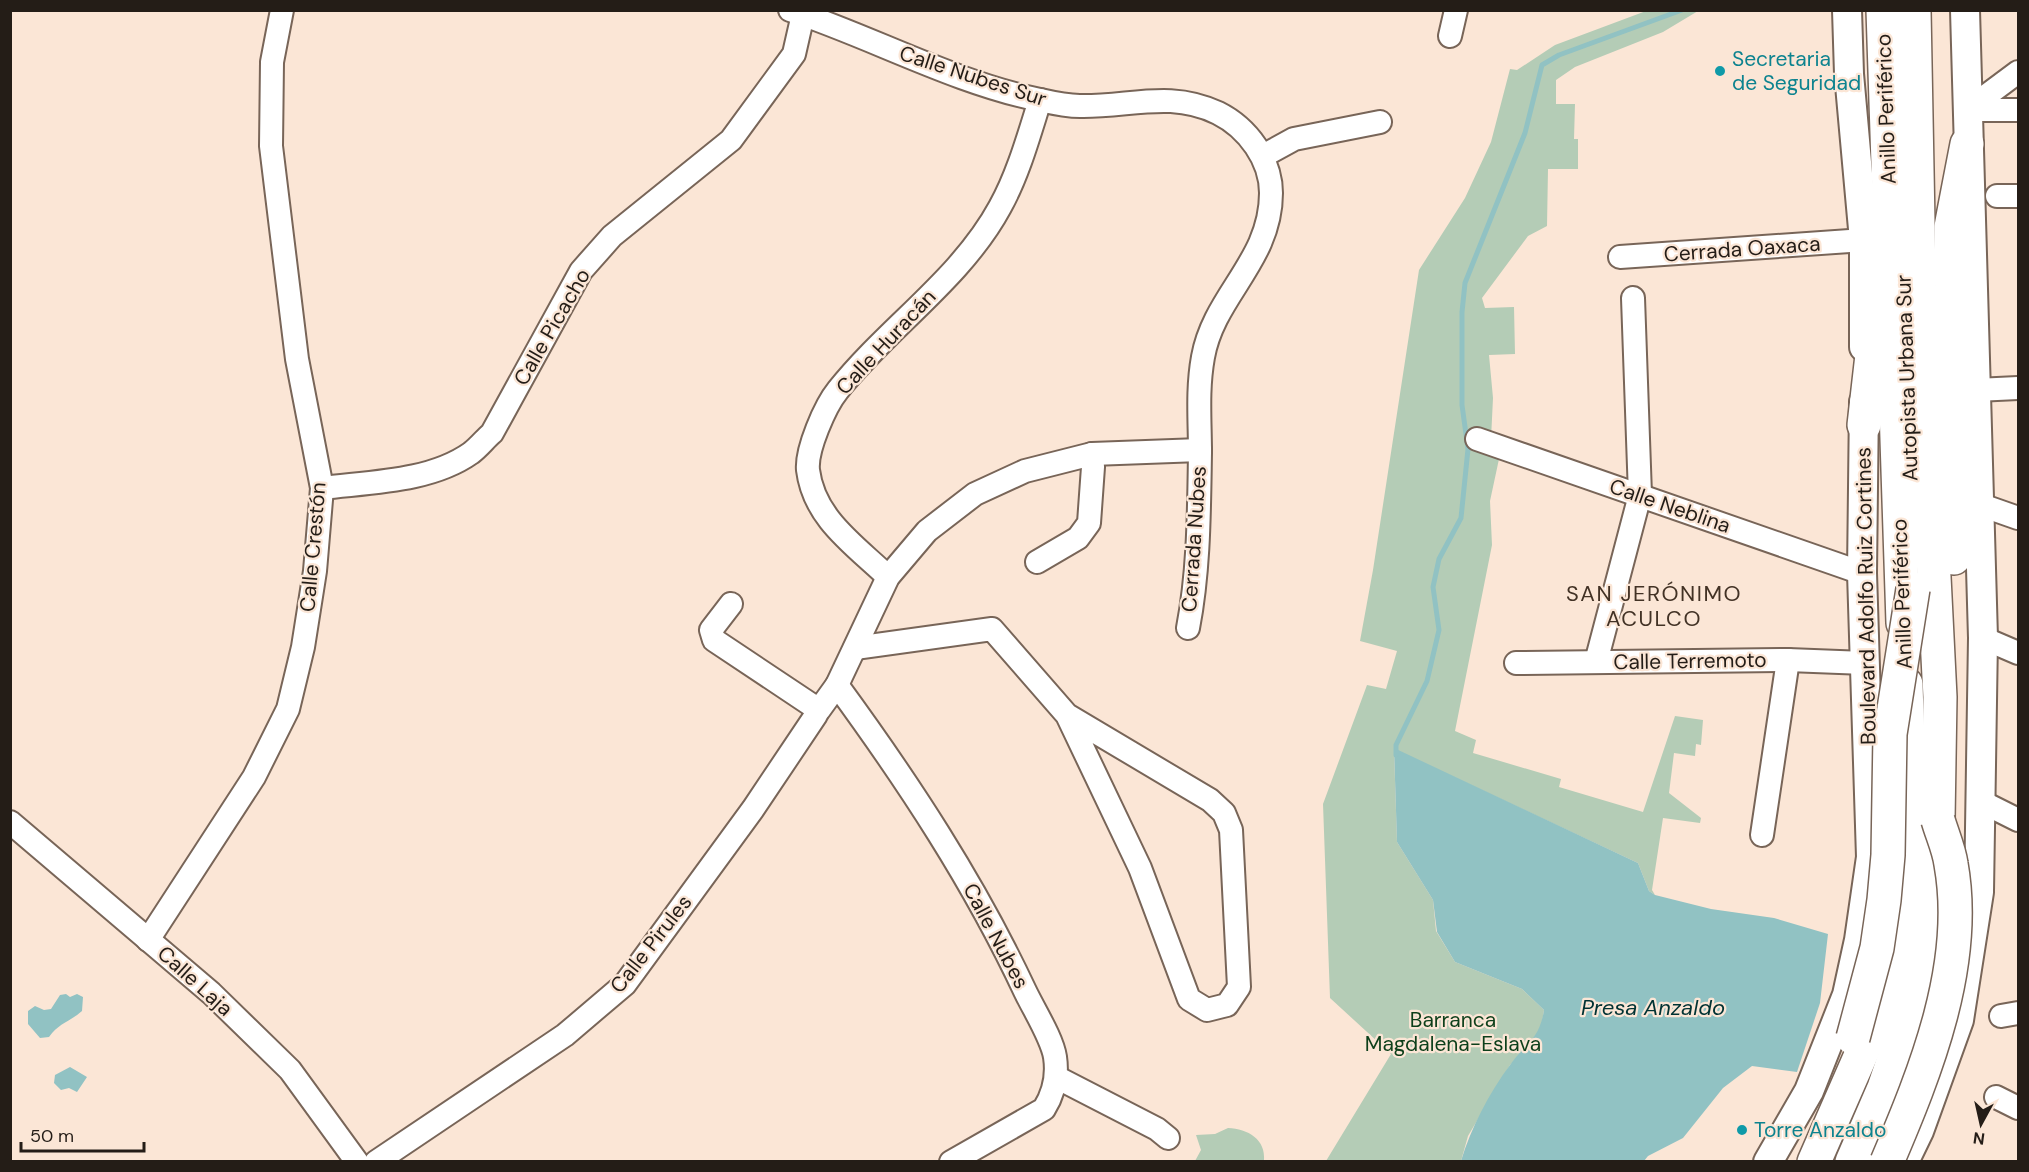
<svg xmlns="http://www.w3.org/2000/svg" width="2029" height="1172" font-family="'DM Sans',sans-serif">
<rect width="100%" height="100%" fill="#fbe6d6"/>
<g fill="#b4ccb6">
<path d="M1646,11h52l-35,21 -88,35 -19,13v24h19l-1,35h4v30h-30l-1,57 -19,10 -46,62 3,10 29,-1 1,47 -26,1 4,43 -2,41 11,6 -12,56 2,44 -37,186 21,9 -3,13 88,26 -2,8 84,25 32,-96 28,4 -2,25 -5,-1 -1,12 -21,-3 -5,40 32,25 -1,5 -37,-5 -11,72 3,5 -6,-4 -11,-28 -244,-114 3,93 36,58 3,31 19,31 67,27 22,21 -3,19 -31,36 -42,71 -7,25h-135l65,-107 -61,-56 -7,-194 44,-119 19,4 11,-38 -37,-10 13,-71 46,-300 46,-72 26,-56 19,-73 7,1 38,-25z"/>
<path d="M1228,1128c20,1 38,11 36,33h-69l6,-11 -5,-15 19,-1z"/>
</g>
<g fill="#91c2c3">
<path d="M1394,748l244,115 11,28 6,4 56,14 63,9 54,16 -8,69 -23,69 -45,-6 -29,22 -40,50 -35,18 -4,5h-183c10,-33 28,-68 49,-96 16,-23 29,-24 34,-55l-22,-21 -67,-27 -18,-30 -4,-32 -36,-58z"/>
<path d="M66,994l4,3 7,-3 6,3 -1,14c-14,12 -23,12 -33,26l-9,1 -12,-14v-13l7,-5 9,4 7,-1 9,-14z"/>
<path d="M70,1067l17,10 -10,15 -8,-4 -8,2 -7,-7 1,-8z"/>
</g>
<g fill="none" stroke-linecap="round" stroke-linejoin="round">
<path stroke="#91c2c3" stroke-width="5" d="M1396,755v-10l31,-64 12,-51 -6,-43 6,-28 22,-41 7,-69 -6,-44v-93l3,-29 60,-150 17,-68 17,-10 123,-45"/>
<defs>
<g id="minor">
<path d="M790,10c82,27 165,73 250,90 13,3 28,6 40,6 50,1 90,-16 138,7 30,15 53,47 53,80 0,68 -57,102 -68,164 -6,33 -3,64 -3,96 -1,58 -1,118 -12,175"/>
<path d="M1450,36l6,-26"/>
<path d="M1967,110l51,-38"/>
<path d="M1967,110h51"/>
<path d="M1263,156l31,-17 86,-17"/>
<path d="M1997,196h21"/>
<path d="M1620,257l244,-17"/>
<path d="M1976,390l42,-2"/>
<path d="M1477,439l385,134"/>
<path d="M322,488c48,-6 108,-6 149,-35 8,-6 14,-14 21,-20l89,-162 31,-35 119,-96 63,-86 10,-44"/>
<path d="M1981,505l37,13"/>
<path d="M1037,562l41,-24 11,-15 4,-56 -1,-13"/>
<path d="M888,577c-32,-31 -74,-58 -80,-107 -2,-20 17,-64 30,-80 50,-63 123,-111 162,-183 18,-32 29,-72 40,-107"/>
<path d="M731,604l-20,26 3,10 105,70 18,-25 51,-108 39,-46 48,-37 50,-23 67,-17 108,-4"/>
<path d="M1983,638l35,15"/>
<path d="M855,648l137,-19 75,86 73,153 49,131 18,11 20,-5 12,-18 -8,-157 -7,-17 -14,-13 -143,-85"/>
<path d="M1596,662l44,-167 -7,-197"/>
<path d="M1516,663l272,-3 77,3"/>
<path d="M837,685c71,97 137,197 188,306 9,19 27,47 30,66 3,20 -1,36 -11,52l-93,53"/>
<path d="M1982,802l36,18"/>
<path d="M10,822l201,171 79,77 67,92"/>
<path d="M1762,835l26,-175"/>
<path d="M148,940l106,-163 34,-68 15,-62 12,-76 7,-83 -25,-129 -26,-213 1,-84 10,-52"/>
<path d="M2001,1016l17,-3"/>
<path d="M1056,1077l101,52 11,9"/>
<path d="M1996,1097l22,11"/>
<path d="M376,1162l189,-127 60,-51 128,-175 63,-94"/>
</g>
<g id="major">
<path d="M1847,10l2,64 15,166v107"/>
<path d="M1768,1162l41,-71 38,-96 12,-55 12,-83 -9,-284 2,-171"/>
<path d="M1904,1162l15,-31 40,-111 20,-128 4,-254 -18,-628"/>
</g>
<g id="highway">
<path d="M1883,10l20,613"/>
<path d="M1864,425l12,-105"/>
<path d="M1954,558l-3,-331 16,-83"/>
<path d="M1814,1162l64,-146 26,-106 5,-133 -3,-93"/>
<path d="M1852,1162l32,-74 31,-91 18,-112 5,-65 2,-123 -21,-421 -5,-266"/>
</g>
</defs>
<use href="#minor" stroke="#786558" stroke-width="26"/>
<use href="#major" stroke="#786558" stroke-width="32"/>
<use href="#highway" stroke="#786558" stroke-width="36"/>
<use href="#minor" stroke="#fff" stroke-width="22"/>
<use href="#major" stroke="#fff" stroke-width="28"/>
<use href="#highway" stroke="#fff" stroke-width="33"/>
<defs>
<g id="highway-bridge">
<path d="M1853,1038l24,-90 7,-48 4,-45 2,-121 23,-145"/>
<path d="M1887,1162c39,-91 82,-198 64,-298 -2,-15 -9,-30 -13,-44"/>
</g>
</defs>
<use href="#highway-bridge" stroke="#786558" stroke-width="36" stroke-linecap="butt"/>
<use href="#highway-bridge" stroke="#fff" stroke-width="33"/>
</g>
<g fill="#0f9aa8" stroke="#fbe6d6" stroke-width="2">
<circle cx="1720" cy="71" r="6"/>
<circle cx="1742" cy="1130" r="6"/>
</g>
<g text-anchor="middle" stroke-width="4.5" stroke-linejoin="round" paint-order="stroke">
<g font-size="21" fill="#0d838f" stroke="#fbe6d6" text-anchor="start">
<text x="1732" y="66">Secretaria<tspan x="1732" dy="24">de Seguridad</tspan></text>
<text x="1754" y="1137">Torre Anzaldo</text>
</g>
<g font-size="21" fill="#241d17" stroke="#fbe6d6">
<text transform="translate(973 76) rotate(18)" y="7">Calle Nubes Sur</text>
<text transform="translate(1886 109) rotate(-92)" y="7">Anillo Periférico</text>
<text transform="translate(1742 249) rotate(-4)" y="7">Cerrada Oaxaca</text>
<text transform="translate(552 327) rotate(-60)" y="7">Calle Picacho</text>
<text transform="translate(886 342) rotate(-47)" y="7">Calle Huracán</text>
<text transform="translate(1907 378) rotate(-92)" y="7">Autopista Urbana Sur</text>
<text transform="translate(1670 506) rotate(19)" y="7">Calle Neblina</text>
<text transform="translate(1194 539) rotate(-86)" y="7">Cerrada Nubes</text>
<text transform="translate(313 547) rotate(-85)" y="7">Calle Crestón</text>
<text transform="translate(1902 594) rotate(-92)" y="7">Anillo Periférico</text>
<text transform="translate(1866 596) rotate(-91)" y="7">Boulevard Adolfo Ruiz Cortines</text>
<text transform="translate(1690 661) rotate(-1)" y="7">Calle Terremoto</text>
<text transform="translate(996 936) rotate(62)" y="7">Calle Nubes</text>
<text transform="translate(651 944) rotate(-52)" y="7">Calle Pirules</text>
<text transform="translate(195 981) rotate(42)" y="7">Calle Laja</text>
</g>
<g font-size="21" fill="#0d3f1a" stroke="#fbe6d6">
<text x="1453" y="1027">Barranca<tspan x="1453" dy="24">Magdalena-Eslava</tspan></text>
</g>
<g font-size="22" letter-spacing="1.5" fill="#423225" stroke="#fbe6d6">
<text x="1654" y="601">SAN JERÓNIMO<tspan x="1654" dy="25">ACULCO</tspan></text>
</g>
<g font-size="22" font-style="italic" fill="#003233" stroke="#fbe6d6">
<text x="1653" y="1015">Presa Anzaldo</text>
</g>
</g>
<rect width="2029" height="1172" fill="none" stroke="#241d17" stroke-width="24"/>
<g transform="translate(1981 1124) rotate(188)" stroke="#fbe6d6" stroke-width="4.5" paint-order="stroke">
<path d="M0-4.5L10 22L0 15L-10 22Z" fill="#241d17"/>
<text y="-9" font-size="16" font-weight="bold" text-anchor="middle" fill="#241d17">N</text>
</g>
<path d="M21 1142v9h123v-9" fill="none" stroke="#241d17" stroke-width="3"/>
<text x="30" y="1142" font-size="18" fill="#241d17" stroke="#fbe6d6" stroke-width="4.5" paint-order="stroke">50 m</text>
</svg>
